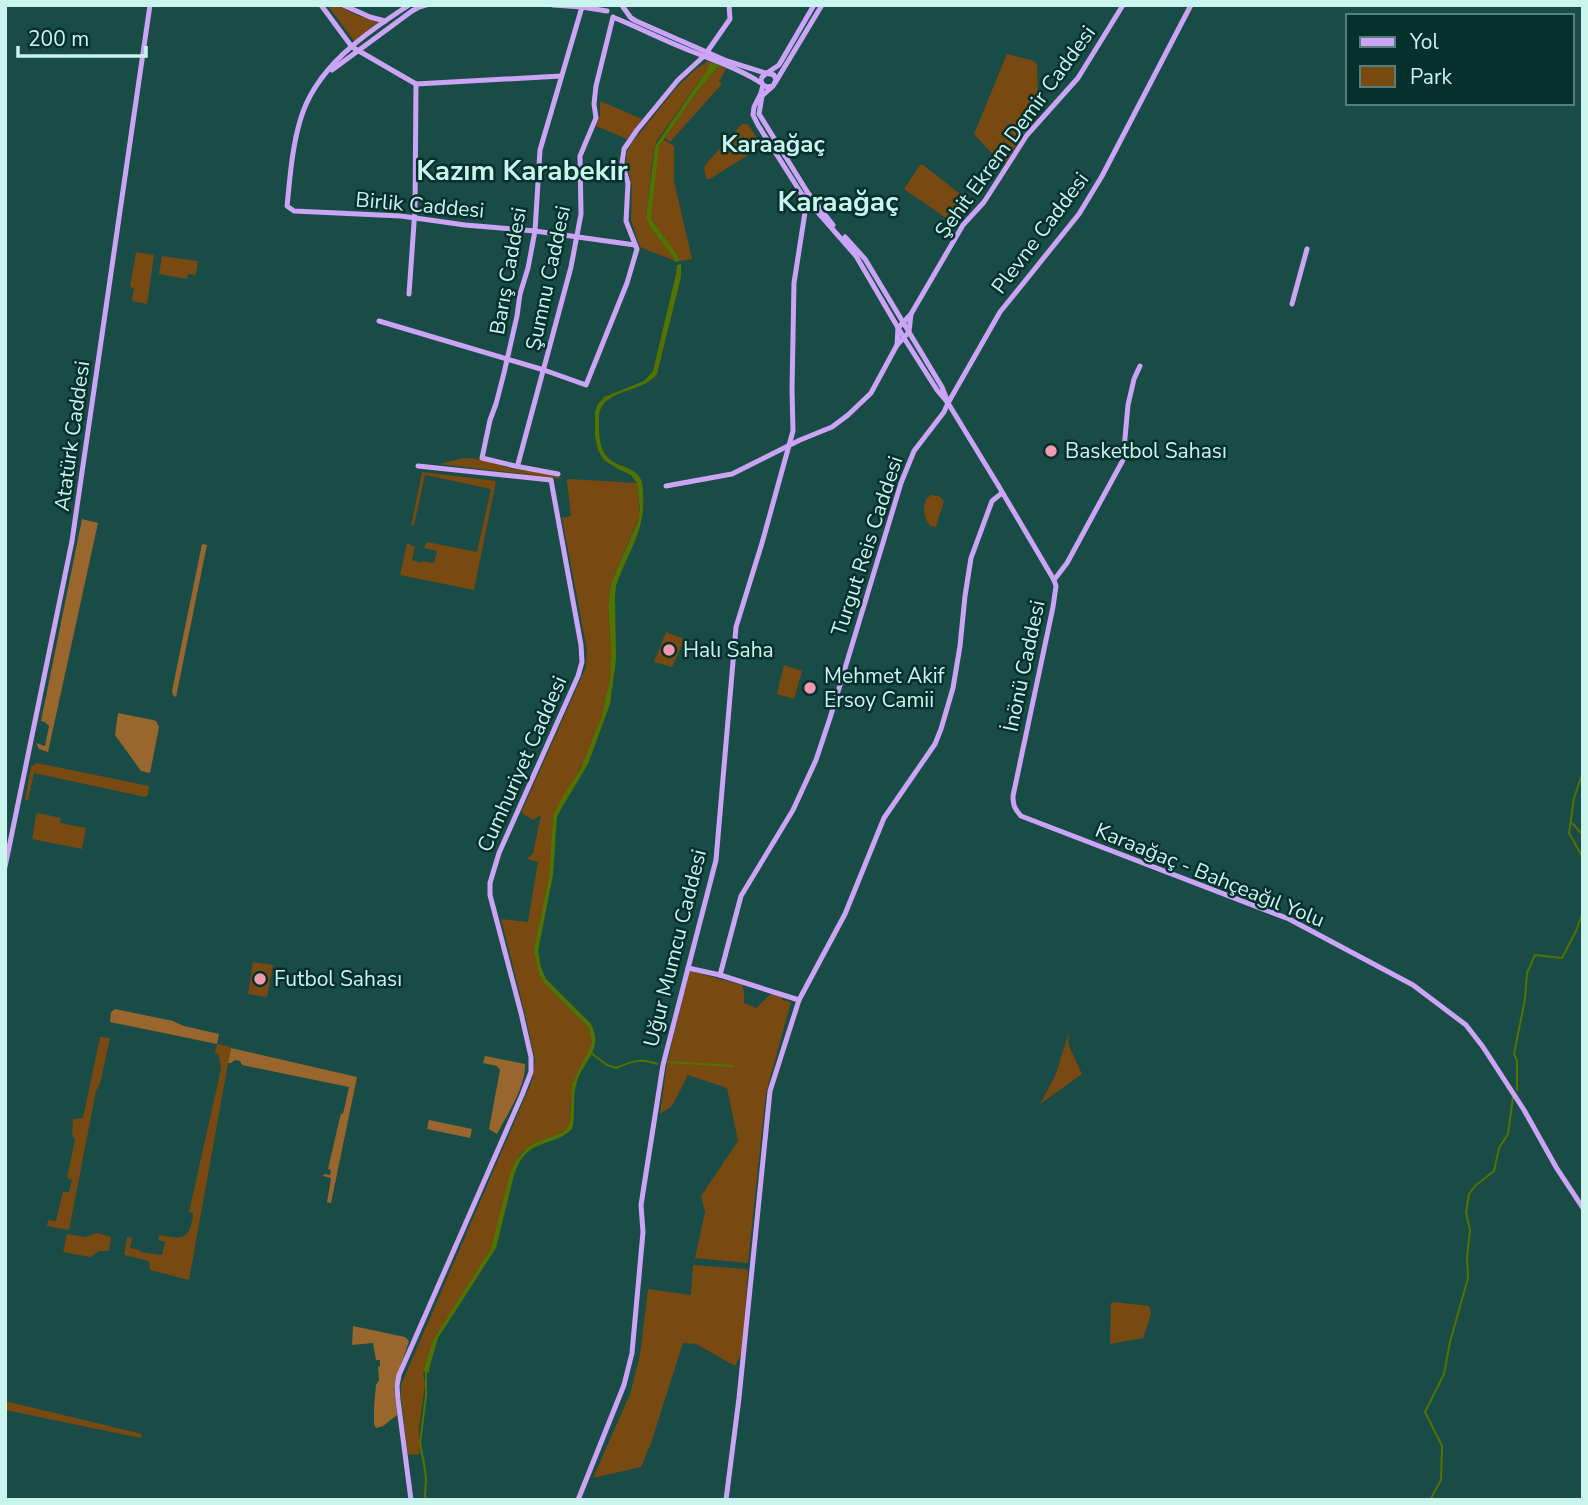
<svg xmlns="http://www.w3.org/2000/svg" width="1588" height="1505" font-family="'Nunito Sans',sans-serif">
<rect width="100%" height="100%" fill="#194c46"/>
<g fill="#784910">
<path d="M330,5h6l21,10 21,7 -24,19 -25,-34z"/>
<path d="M1007,54l27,7 3,3 1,32 -3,15 -29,52 -8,-3 -24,-26z"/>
<path d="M708,61l3,1 -4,8 -51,72 -3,13 -7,62 4,10 23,30 2,4 -35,-14 -9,-27 1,-35 -6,-23 1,-11 4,-7 46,-57 19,-18z"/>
<path d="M721,66l5,3 -7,13 3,2 -52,58 -5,-4c16,-25 33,-48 52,-70z"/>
<path d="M600,101l42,18 -15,20 -31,-13 4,-11z"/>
<path d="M742,124h6l14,22 -52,33h-4l-2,-11 2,-4z"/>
<path d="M663,139l11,7v35l18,78 -12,2 -3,-7 -26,-35 7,-70z"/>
<path d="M920,165h3l50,39 -17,21 -52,-36z"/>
<path d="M136,252l18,3 -7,49 -15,-3 2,-13 -4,-1z"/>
<path d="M162,256l36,5 -2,14 -8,-1 -1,5 -28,-5z"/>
<path d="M463,458c17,-1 34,7 50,11 16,3 35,2 50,10l-123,-15z"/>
<path d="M422,472l74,9 -22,109 -74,-15 7,-32 8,4 -3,13 9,3v-2l13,2 3,-12 -13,-3 3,-6 50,10 14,-63 -66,-14 -11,50 -3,1z"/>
<path d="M569,479l68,4 3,32 -29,68 -3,23 3,45 -1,28 -9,39 -14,38 -34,60 -4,60 -14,67 -1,10 5,21 6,10 44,44 3,15 -20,41 -2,37 -3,8 -6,4 -28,11 -11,8 -6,8 -25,88 -58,92 -10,31 2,13 -6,45 1,25 -12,1 -7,-57v-13l129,-299 3,-9 2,-17 -10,-46 -24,-95 27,3 10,-60 -11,-3 6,-6 8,-38 -8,5 -12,-7 65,-146 1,-17 -25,-132 9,-2 -4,-36z"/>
<path d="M931,495l8,1 5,5 -8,26 -6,-1c-7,-10 -7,-16 -4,-27z"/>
<path d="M666,632l19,7 -13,28 -18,-5z"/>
<path d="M784,665l18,6 -8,28 -17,-5z"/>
<path d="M37,763l112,23 -1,9 -3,2 -111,-24 -6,27h-3l6,-33z"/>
<path d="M38,813l23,5 -1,5 26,5 -4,21 -50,-10 4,-24z"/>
<path d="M253,962l20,3 -6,32 -19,-3z"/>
<path d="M690,971l52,14 2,7v11l12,5 16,-15 10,4v3l9,2 -25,91 -18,170 -53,-5 10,-46 -4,-16 37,-55 -11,-53 -39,-13 -16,31 -12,8 7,-51z"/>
<path d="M1068,1035l1,11 13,28 -42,30 16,-30z"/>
<path d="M100,1037l10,1 -10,46 -4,7 -27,139 -22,-4 1,-6 8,1 7,-29h6l3,-12 -5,-2 8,-38 -3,-6 1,-15 10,-1z"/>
<path d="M217,1044l14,3 -42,233 -39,-10 -1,-9 -25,-6 3,-18 5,1 -2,10 10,2v2l22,3 3,-13 -7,-2 2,-5c24,5 30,5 33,-22l-4,-1 32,-143 -2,-13 -4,-4z"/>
<path d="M97,1233l14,4 -2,14h-10l-9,6 -27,-5 4,-18 18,3z"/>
<path d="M693,1265l53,4 2,3 -6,80 -7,14 -39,-22 -13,-1 -32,100 -10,24 -48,11 37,-84 10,-39 8,-66 43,6z"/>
<path d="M1114,1302l35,4 2,8 -8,24 -33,6 1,-41z"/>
<path d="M5,1401l137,33 -1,4 -136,-28z"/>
</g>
<g fill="#99662d">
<path d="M82,519l16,4 -50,229 -9,-3 -3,-6 9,3 4,-20 -4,-4 -4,-1z"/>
<path d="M202,544l5,1 -31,152 -3,-2 -1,-4z"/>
<path d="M118,713l35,7 3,1 3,6 -9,46 -9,-2 -26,-36z"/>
<path d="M115,1009l58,12 11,5 35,8 -2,10 -107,-22 1,-10z"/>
<path d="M231,1048l126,29 -26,126 -4,-1 4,-24 -8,-2 1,-2 6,1 1,-5 -3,-1 13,-56 2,1 6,-27 -107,-22 -2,-4 -5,-1 -4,3h-3z"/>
<path d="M485,1056l40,8c1,22 -18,51 -28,70l-8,-5 11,-59 -3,-4 -14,-3z"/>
<path d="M429,1120l43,9 -2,9 -43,-9z"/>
<path d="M353,1326l52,11 4,4 -15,45 3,29 -14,11 -7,2 -2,-4v-17l2,-22 3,-5 -1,-13 2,-1v-6h-4l-3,-17 -21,2z"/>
</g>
<g fill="#547200">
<path d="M711,62l10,4 -4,2 -21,25 -37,53 -8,73 26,35 3,7 -5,1 -2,-5 -23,-30 -4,-10 9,-71 52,-76z"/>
<path d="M681,264v13l-24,97c-14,18 -42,14 -55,32 -4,6 -3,14 -3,21 0,50 34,30 43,55 1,5 1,12 1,17 2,32 -17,57 -27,87l-1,9 1,65 -6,44 -22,60 -27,45 -4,8 -4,58 -15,76 3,16 5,12 45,45c14,27 -10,38 -15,61 -4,15 0,30 -4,44 -23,21 -45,7 -58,46l-18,73 -58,90 -9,31v4l-6,-2 10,-31 58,-92 20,-77 5,-11 12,-13 9,-5 24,-9 6,-4 3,-8 2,-37 20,-41 -3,-15 -44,-44 -6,-10 -5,-21 1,-10 14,-67 4,-60 7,-15 21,-33 20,-50 9,-39 1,-28 -3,-45 3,-23 27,-62 2,-11 -3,-27 -6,-8 -13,-6 -14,-9 -6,-10 -3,-14v-24l3,-8 6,-7 40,-16 9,-10 23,-97 1,-9z"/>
</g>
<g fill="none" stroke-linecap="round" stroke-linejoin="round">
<g stroke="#547200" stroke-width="2">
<path d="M1583,772l-9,26 -5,35 14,25"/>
<path d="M1572,823l11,12"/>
<path d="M591,1053l16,12 9,3c16,-7 24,-10 41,-4"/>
<path d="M668,1062l65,4"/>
<path d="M1517,1090v-29l-3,-7 11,-55 2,-26 8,-18 27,3 14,-27 7,-19"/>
<path d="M426,1370v26l-6,47 4,21 2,13 -1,19 2,4"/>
<path d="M1430,1500l11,-20 1,-34 -17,-34 19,-38 6,-32 18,-64 -1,-20 3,-28 -4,-17 3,-19 6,-8 19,-15 5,-23 9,-14 5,-37"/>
</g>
<g stroke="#cba4f6" stroke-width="5">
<path d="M321,5l31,42 64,37 145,-8"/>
<path d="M343,5l27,12 15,4"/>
<path d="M409,5c-44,29 -94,62 -109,116 -8,27 -10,57 -13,85l7,5 107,5 64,9 70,6 100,14"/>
<path d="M553,5l29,2 25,4"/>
<path d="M623,7l8,11 5,3 91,40 38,12"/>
<path d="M615,18c27,11 54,25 81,35 22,9 46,17 65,30"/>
<path d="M707,52l23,-33 -1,-14"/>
<path d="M332,70l80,-59 7,-4 7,-2"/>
<path d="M767,73l12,-8 35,-60"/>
<path d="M775,83l47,-78"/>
<path d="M763,85l4,2 6,-1 3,-6 -2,-5 -7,-2 -5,4 -1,4 2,4 -2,8 -7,14 -1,8 5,10 43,68 55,63 48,82 33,52 11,13 50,82 56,95 2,6 -3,21 -40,189c0,10 2,13 8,20l268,103 124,66 53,40 17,22 41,63 32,57 27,41"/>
<path d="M772,87l-10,9 -3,18 49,79 25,32"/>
<path d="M845,237l20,22 77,128 5,13"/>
<path d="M409,294l6,-85 1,-125"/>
<path d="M1292,304l15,-55"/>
<path d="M911,314l52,-89 21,-23 43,-67 51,-57 45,-73"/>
<path d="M911,314l-2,18 -12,13 1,-17z"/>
<path d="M379,321l165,49 42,15 41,-102 10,-34 -11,-28 2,-38 -6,-20 2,-14 13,-19 41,-50 26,-24"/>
<path d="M518,464l53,-197 10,-53 -1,-58 16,-38 -2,-14 2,-18 17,-69"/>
<path d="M558,474l-43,-8 -33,-8 8,-38 6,-16 8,-31 13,-57 3,-22 8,-26 7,-37 5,-81 42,-143"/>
<path d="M666,486l66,-12 68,-34 32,-13 16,-12 23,-22 26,-48"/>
<path d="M1054,580l13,-17 56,-103 5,-55 6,-26 6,-13"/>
<path d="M5,867l67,-326 78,-536"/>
<path d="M688,968l32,7 79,25"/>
<path d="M720,975l21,-79 52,-86 23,-50 14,-42 71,-235 13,-32 30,-39 4,-9 52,-91 79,-98 23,-38 89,-171"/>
<path d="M411,1500l-13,-100 -1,-14 2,-11 123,-280 9,-23v-15l-10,-44 -31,-118v-12l9,-30 79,-177 4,-14 -1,-17 -30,-165 -133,-14"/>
<path d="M578,1500l46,-115 8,-32 11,-121 -2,-27 22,-140 53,-205 20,-233 26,-84 31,-112 -1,-41 2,-107 14,-90"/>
<path d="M726,1500l13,-102 31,-307 29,-91 46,-86 39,-96 51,-74 6,-15 12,-41 7,-42 5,-50 6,-38 21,-57 10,-8"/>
</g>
</g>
<g fill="#f29aad" stroke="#05302c" stroke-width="2.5">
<circle cx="1051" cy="451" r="7"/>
<circle cx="669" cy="650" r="7"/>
<circle cx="810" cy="688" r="7"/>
<circle cx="260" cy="979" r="7"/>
</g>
<g text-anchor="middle" stroke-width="5" stroke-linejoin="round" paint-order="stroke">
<g font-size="21" fill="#caf5ef" stroke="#05302c">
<text transform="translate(1015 132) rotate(-54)" y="7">Şehit Ekrem Demir Caddesi</text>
<text transform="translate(420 205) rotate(5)" y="7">Birlik Caddesi</text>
<text transform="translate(1040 233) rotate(-53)" y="7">Plevne Caddesi</text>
<text transform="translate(508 271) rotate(-80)" y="7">Barış Caddesi</text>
<text transform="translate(548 278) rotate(-78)" y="7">Şumnu Caddesi</text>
<text transform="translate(72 436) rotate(-82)" y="7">Atatürk Caddesi</text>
<text transform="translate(867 546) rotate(-72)" y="7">Turgut Reis Caddesi</text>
<text transform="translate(1024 666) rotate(-78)" y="7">İnönü Caddesi</text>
<text transform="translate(522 764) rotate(-66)" y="7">Cumhuriyet Caddesi</text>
<text transform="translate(1210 875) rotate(22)" y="7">Karaağaç - Bahçeağıl Yolu</text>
<text transform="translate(675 948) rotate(-76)" y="7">Uğur Mumcu Caddesi</text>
</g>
<g font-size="21" fill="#caf5ef" stroke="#05302c" text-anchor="start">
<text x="1065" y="458">Basketbol Sahası</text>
<text x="683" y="657">Halı Saha</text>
<text x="824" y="683">Mehmet Akif<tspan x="824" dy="24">Ersoy Camii</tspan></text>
<text x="274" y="986">Futbol Sahası</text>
</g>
<g font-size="24" font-weight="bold" fill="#caf5ef" stroke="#05302c">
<text x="773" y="152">Karaağaç</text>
</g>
<g font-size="28" font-weight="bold" fill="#caf5ef" stroke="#05302c">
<text x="522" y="180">Kazım Karabekir</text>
<text x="838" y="211">Karaağaç</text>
</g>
</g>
<rect width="1588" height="1505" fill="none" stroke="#caf5ef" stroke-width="14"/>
<rect x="1346" y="14" width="228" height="91" fill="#05302c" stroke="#547f7a" stroke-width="2"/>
<rect x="1360" y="37" width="35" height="10" fill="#cba4f6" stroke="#547f7a" stroke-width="2"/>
<text x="1410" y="49" font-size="21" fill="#caf5ef">Yol</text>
<rect x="1360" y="66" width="35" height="21" fill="#784910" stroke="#547f7a" stroke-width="2"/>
<text x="1410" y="84" font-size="21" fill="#caf5ef">Park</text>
<path d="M18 46v10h128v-10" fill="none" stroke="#caf5ef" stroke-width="3.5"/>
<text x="28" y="46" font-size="21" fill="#caf5ef" stroke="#05302c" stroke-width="5" paint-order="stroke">200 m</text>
</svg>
